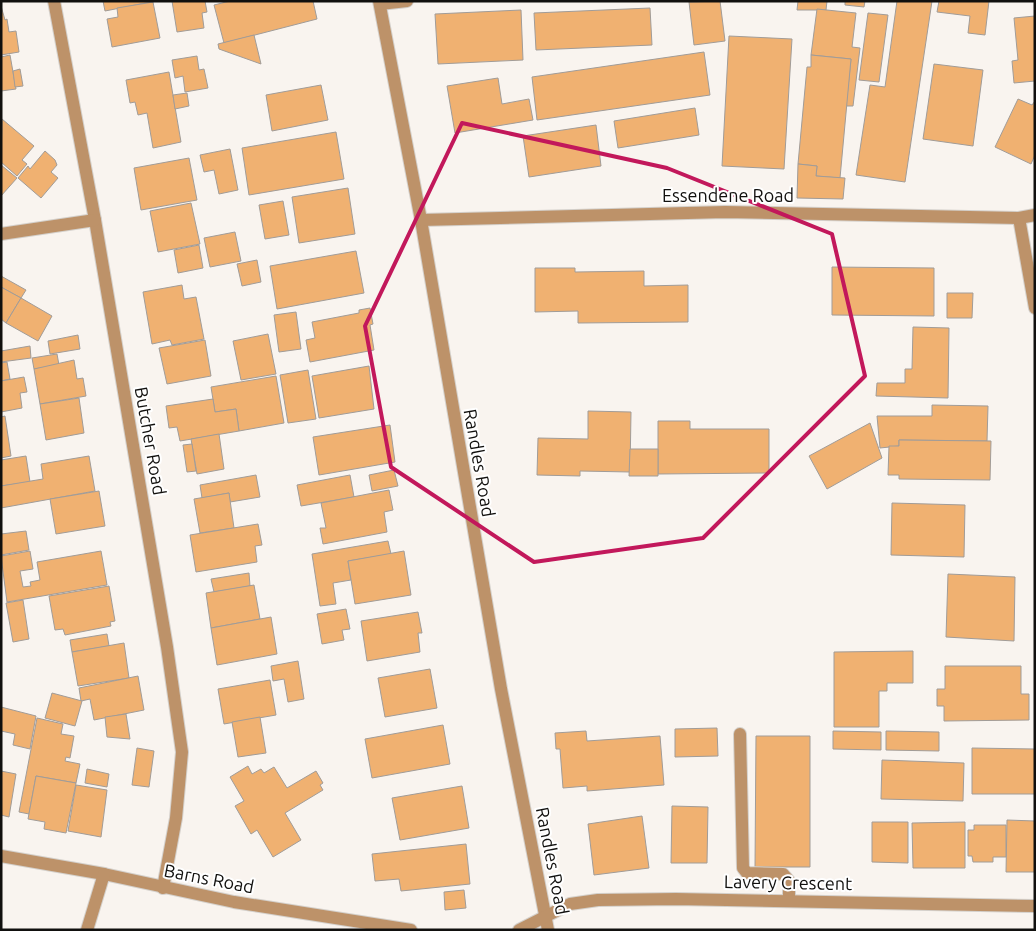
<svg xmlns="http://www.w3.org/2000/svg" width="1036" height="931" font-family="Ubuntu,sans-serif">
<rect width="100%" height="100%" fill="#f9f4ef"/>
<g fill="#f0b171" stroke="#a19c98">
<path d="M103,1h53l-51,10z"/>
<path d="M172,1h33l2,11 -5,1 2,15 -27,4z"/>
<path d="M230,1h83l4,18 -93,24 -10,-38z"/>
<path d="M720,1l5,40 -31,4 -5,-43z"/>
<path d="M798,1h29l-1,9h-29z"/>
<path d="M845,1h20l-1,6 -19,-2z"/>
<path d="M897,1h35l-27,181 -49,-7 14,-90 15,2z"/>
<path d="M939,1h50l-4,34 -17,-2 2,-17 -33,-4z"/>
<path d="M153,2l7,36 -48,9 -5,-28 11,-2 -1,-9z"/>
<path d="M1,6l4,14 2,-1 2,13 7,-1 3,21 -18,3z"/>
<path d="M650,8l2,37 -116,5 -2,-37z"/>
<path d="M817,9l39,4 -4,34 8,1 -7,58h-7l5,-47 -40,-4z"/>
<path d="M521,10l2,50 -85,4 -3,-50z"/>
<path d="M868,13l20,2 -9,67 -20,-2z"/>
<path d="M1035,16v65l-21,2 -2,-22 6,-1 -4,-42z"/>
<path d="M254,35l7,29 -42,-15 -1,-5z"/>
<path d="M729,36l63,3 -8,130 -62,-3z"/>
<path d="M704,52l6,43 -173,25 -5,-43z"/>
<path d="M10,55l6,34 -15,2v-34z"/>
<path d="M811,55l40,4 -11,119 -24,-2 1,-10 -19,-2 9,-97h4z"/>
<path d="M197,56l2,14 5,-1 4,19 -23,4 -2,-16 -8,2 -3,-18z"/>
<path d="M934,64l49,6 -10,76 -50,-7z"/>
<path d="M20,69l3,17 -8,1 -2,-16z"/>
<path d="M169,72l12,70 -28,6 -6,-35 -9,2 -3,-13 -5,1 -4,-23z"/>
<path d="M498,78l4,26 27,-5 4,21 -78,13 -8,-47z"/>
<path d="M321,85l7,35 -56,11 -6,-36z"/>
<path d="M187,93l2,13 -14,3 -2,-14z"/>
<path d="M1018,99l14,6 3,-4v54l-4,9 -36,-17z"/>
<path d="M695,108l4,27 -81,13 -4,-27z"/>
<path d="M2,119l32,27 -12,14 5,4 -10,12 -16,-14z"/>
<path d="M596,125l5,41 -72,11 -6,-41z"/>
<path d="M336,132l8,47 -95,16 -7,-47z"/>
<path d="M230,149l8,41 -19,4 -5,-24 -10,2 -4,-17z"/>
<path d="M45,151l10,9 2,5 -6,7 7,6 -17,20 -23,-20 10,-12 2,3z"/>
<path d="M189,158l8,42 -56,10 -7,-42z"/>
<path d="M798,164l19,2 -1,10 29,2 -2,21 -46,-1z"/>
<path d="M1,165l16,13 -16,18z"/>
<path d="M348,188l7,46 -56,9 -7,-46z"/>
<path d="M283,201l6,34 -24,4 -6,-34z"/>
<path d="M191,203l9,41 -42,8 -8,-41z"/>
<path d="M235,232l6,29 -31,6 -6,-29z"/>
<path d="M199,245l4,23 -25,5 -4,-23z"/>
<path d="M356,251l8,42 -87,16 -7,-43z"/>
<path d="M257,260l4,22 -19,4 -5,-22z"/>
<path d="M832,267l102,1v48l-102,-1z"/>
<path d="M535,268h40v4l69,-1v15l44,-1v37l-110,1v-12l-43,1z"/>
<path d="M1,276l25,14 -5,8 -20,-11z"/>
<path d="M182,285l2,14 12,-2 8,42 -32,6 -2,-5 -18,4 -9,-52z"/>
<path d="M1,287l20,11 -15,25 -5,-4z"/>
<path d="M947,293h26l-1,25h-25z"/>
<path d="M21,298l31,18 -14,25 -32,-18z"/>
<path d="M370,308l3,16 -3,1 4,25 -64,12 -4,-22 9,-2 -3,-16 47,-9v-3z"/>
<path d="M296,312l5,37 -22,3 -5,-37z"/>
<path d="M913,327l36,1 -1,70 -72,-2 1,-13h28v-14h7z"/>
<path d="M268,334l8,40 -35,6 -8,-39z"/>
<path d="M78,335l2,14 -30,5 -2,-13z"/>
<path d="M205,340l6,36 -44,8 -8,-36z"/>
<path d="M30,346l1,12 -30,4v-11z"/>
<path d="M57,354l2,11 -25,4 -2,-11z"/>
<path d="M74,360l3,19 6,-1 3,18 -46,8 -6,-35z"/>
<path d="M7,362l3,17 -9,2v-18z"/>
<path d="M369,366l5,43 -55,9 -7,-42z"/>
<path d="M308,370l8,49 -28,4 -8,-48z"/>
<path d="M276,376l8,47 -45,8 -3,-22 -21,3 -4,-25z"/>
<path d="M24,377l3,15 -7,1 2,15 -21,4v-31z"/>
<path d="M79,398l5,35 -38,7 -6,-36z"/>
<path d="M213,399l2,13 21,-3 3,22 -59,10 -3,-14 -8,1 -3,-22z"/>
<path d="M932,405l56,1 -1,35 -88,-1v6l-19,2 -3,-32h55z"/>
<path d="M588,411l43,1 -1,60 -50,-1v5l-43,-1 1,-37 50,1z"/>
<path d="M5,416l6,40 -10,2v-41z"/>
<path d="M658,421h32v8h79v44l-111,1z"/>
<path d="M870,423l12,35 -55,31 -18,-33z"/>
<path d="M390,425l5,37 -76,13 -6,-38z"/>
<path d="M219,434l5,35 -27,5 -6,-35z"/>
<path d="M899,440l92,1 -1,39 -91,-1v-4h-11l1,-29h10z"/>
<path d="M192,444l4,27 -9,1 -4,-27z"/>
<path d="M630,449h28v27h-29z"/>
<path d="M26,456l4,26 -29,4v-26z"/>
<path d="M89,456l6,35 -94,17v-22l42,-7 -2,-15z"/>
<path d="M394,470l4,16 -26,5 -3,-16z"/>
<path d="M256,475l4,22 -30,5 -1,-9 -27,5 -2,-13z"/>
<path d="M350,475l4,22 -53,9 -4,-21z"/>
<path d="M389,490l4,20 -9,2 3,20 -64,12 -3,-16h6l-5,-25z"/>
<path d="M99,491l6,35 -49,8 -6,-35z"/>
<path d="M229,493l5,35 -34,5 -6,-34z"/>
<path d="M892,503l73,2 -1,52 -73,-2z"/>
<path d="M258,524l4,21 -7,1 2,16 -61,10 -6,-37z"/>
<path d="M26,531l3,19 -28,5v-21z"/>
<path d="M388,541l3,13 -43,7 3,19 -18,3 3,21 -16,2 -8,-52z"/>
<path d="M30,551l3,18 -13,2 3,16 8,-1 -1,-4 10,-2 -3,-18 64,-11 6,34 -100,17 -6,-46z"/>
<path d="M404,551l7,44 -56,9 -7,-43z"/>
<path d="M249,573l1,13 -36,6 -3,-13z"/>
<path d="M948,574l67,3 -1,64 -68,-4z"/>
<path d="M254,585l6,34 -49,9 -5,-35z"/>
<path d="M109,586l6,35 -5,1 1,4 -46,9 -2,-6 -8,1 -6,-34z"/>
<path d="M23,600l6,39 -16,3 -7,-39z"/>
<path d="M346,609l4,20 -8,1 2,10 -22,4 -5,-30z"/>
<path d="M418,612l4,21h-4l2,19 -53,9 -6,-40z"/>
<path d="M271,617l6,37 -60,11 -6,-37z"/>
<path d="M107,634l2,12 -37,6 -2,-12z"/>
<path d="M124,643l5,35 -51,8 -6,-34z"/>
<path d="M913,651v32h-26v8h-8v36h-45v-75z"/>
<path d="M298,661l6,38 -16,3 -4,-23 -11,2 -2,-15z"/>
<path d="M945,666h76v28h8v26l-85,1v-15h-7v-17h8z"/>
<path d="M430,669l7,39 -52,9 -7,-39z"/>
<path d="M138,676l6,34 -50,10 -4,-21 -9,2 -2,-13z"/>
<path d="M270,680l6,35 -52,9 -6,-35z"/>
<path d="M52,693l30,8 -7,25 -30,-8z"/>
<path d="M1,707l35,9 -6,33 -17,-4 2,-11 -14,-3z"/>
<path d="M126,714l4,25 -23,-2 -2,-20z"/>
<path d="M260,717l6,36 -28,4 -6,-35z"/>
<path d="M37,718l26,6 -2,10 13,2 -4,22 -4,-1 -1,4 15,3 -4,19 -40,-7 -7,38 -10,-2z"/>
<path d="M443,725l7,39 -78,14 -7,-39z"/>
<path d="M717,728l1,28 -43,1v-28z"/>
<path d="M586,731l1,10 73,-5 4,49 -77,6v-5l-24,2 -3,-39h-4l-1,-16z"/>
<path d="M833,731l48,1v18l-48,-1z"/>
<path d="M886,731l53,1v19l-53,-1z"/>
<path d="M756,736h54v131h-55z"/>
<path d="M137,748l17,3 -5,36 -17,-2z"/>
<path d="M972,748l63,1v45h-63z"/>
<path d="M882,760l82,3 -1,38 -82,-2z"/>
<path d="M248,766l4,8 9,-5 3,4 10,-6 13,21 29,-17 7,12 -3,2 3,5 -38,23 16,27 -28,17 -16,-27 -6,4 -16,-28 9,-5 -14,-24z"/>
<path d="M87,769l22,5 -2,13 -22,-4z"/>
<path d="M1,771l15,3 -7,43 -8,-2z"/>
<path d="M36,776l40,7 -10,50 -22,-4 1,-7 -17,-3z"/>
<path d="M76,785l31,5 -6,47 -33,-6z"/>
<path d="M462,786l7,42 -69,12 -8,-42z"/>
<path d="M672,806l36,1 -1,56h-36z"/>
<path d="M642,816l7,52 -55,7 -6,-51z"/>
<path d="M1007,820l28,1v51h-29z"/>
<path d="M872,822h36v41l-36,-1z"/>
<path d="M965,822v46h-52l-1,-45z"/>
<path d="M974,825h32v32h-13v5h-20l-1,-6h-4v-26h6z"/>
<path d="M466,844l4,40 -69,7 -2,-12 -24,2 -3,-27z"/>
<path d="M464,890l2,18 -21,2 -1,-18z"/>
</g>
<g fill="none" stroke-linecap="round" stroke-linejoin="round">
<defs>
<g id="minor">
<path d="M54,1l41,219 72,427 15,105 -6,66 -13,70"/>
<path d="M379,1l42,219 80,469 47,241"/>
<path d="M380,4l27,-3"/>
<path d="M1019,218l16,90"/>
<path d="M421,220l304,-8 294,6 16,-3"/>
<path d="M1,234l94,-14"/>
<path d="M740,734l3,134 4,5 36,1 6,7v20"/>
<path d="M1,856l103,18 130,28 177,28"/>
<path d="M87,930l17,-56"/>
<path d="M519,930l51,-26 28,-4 78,-1 359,7"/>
</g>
</defs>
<use href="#minor" stroke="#d4d0cb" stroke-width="14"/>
<use href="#minor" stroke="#bd9269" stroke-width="12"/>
</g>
<path fill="none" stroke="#c2185b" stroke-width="4" stroke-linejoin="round" d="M462,123l205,45 165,66 33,142 -162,162 -169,24 -143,-95 -26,-141z"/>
<g text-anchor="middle" stroke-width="4" stroke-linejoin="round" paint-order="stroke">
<g font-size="18" fill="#11100e" stroke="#fff">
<text x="728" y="202">Essendene Road</text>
<text transform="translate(150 441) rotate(80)" y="6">Butcher Road</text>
<text transform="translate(479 463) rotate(80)" y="6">Randles Road</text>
<text transform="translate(552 861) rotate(79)" y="6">Randles Road</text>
<text transform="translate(209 879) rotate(11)" y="6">Barns Road</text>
<text transform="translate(788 883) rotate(1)" y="6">Lavery Crescent</text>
</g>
</g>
<rect width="1036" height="931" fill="none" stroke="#11100e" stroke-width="5"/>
</svg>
